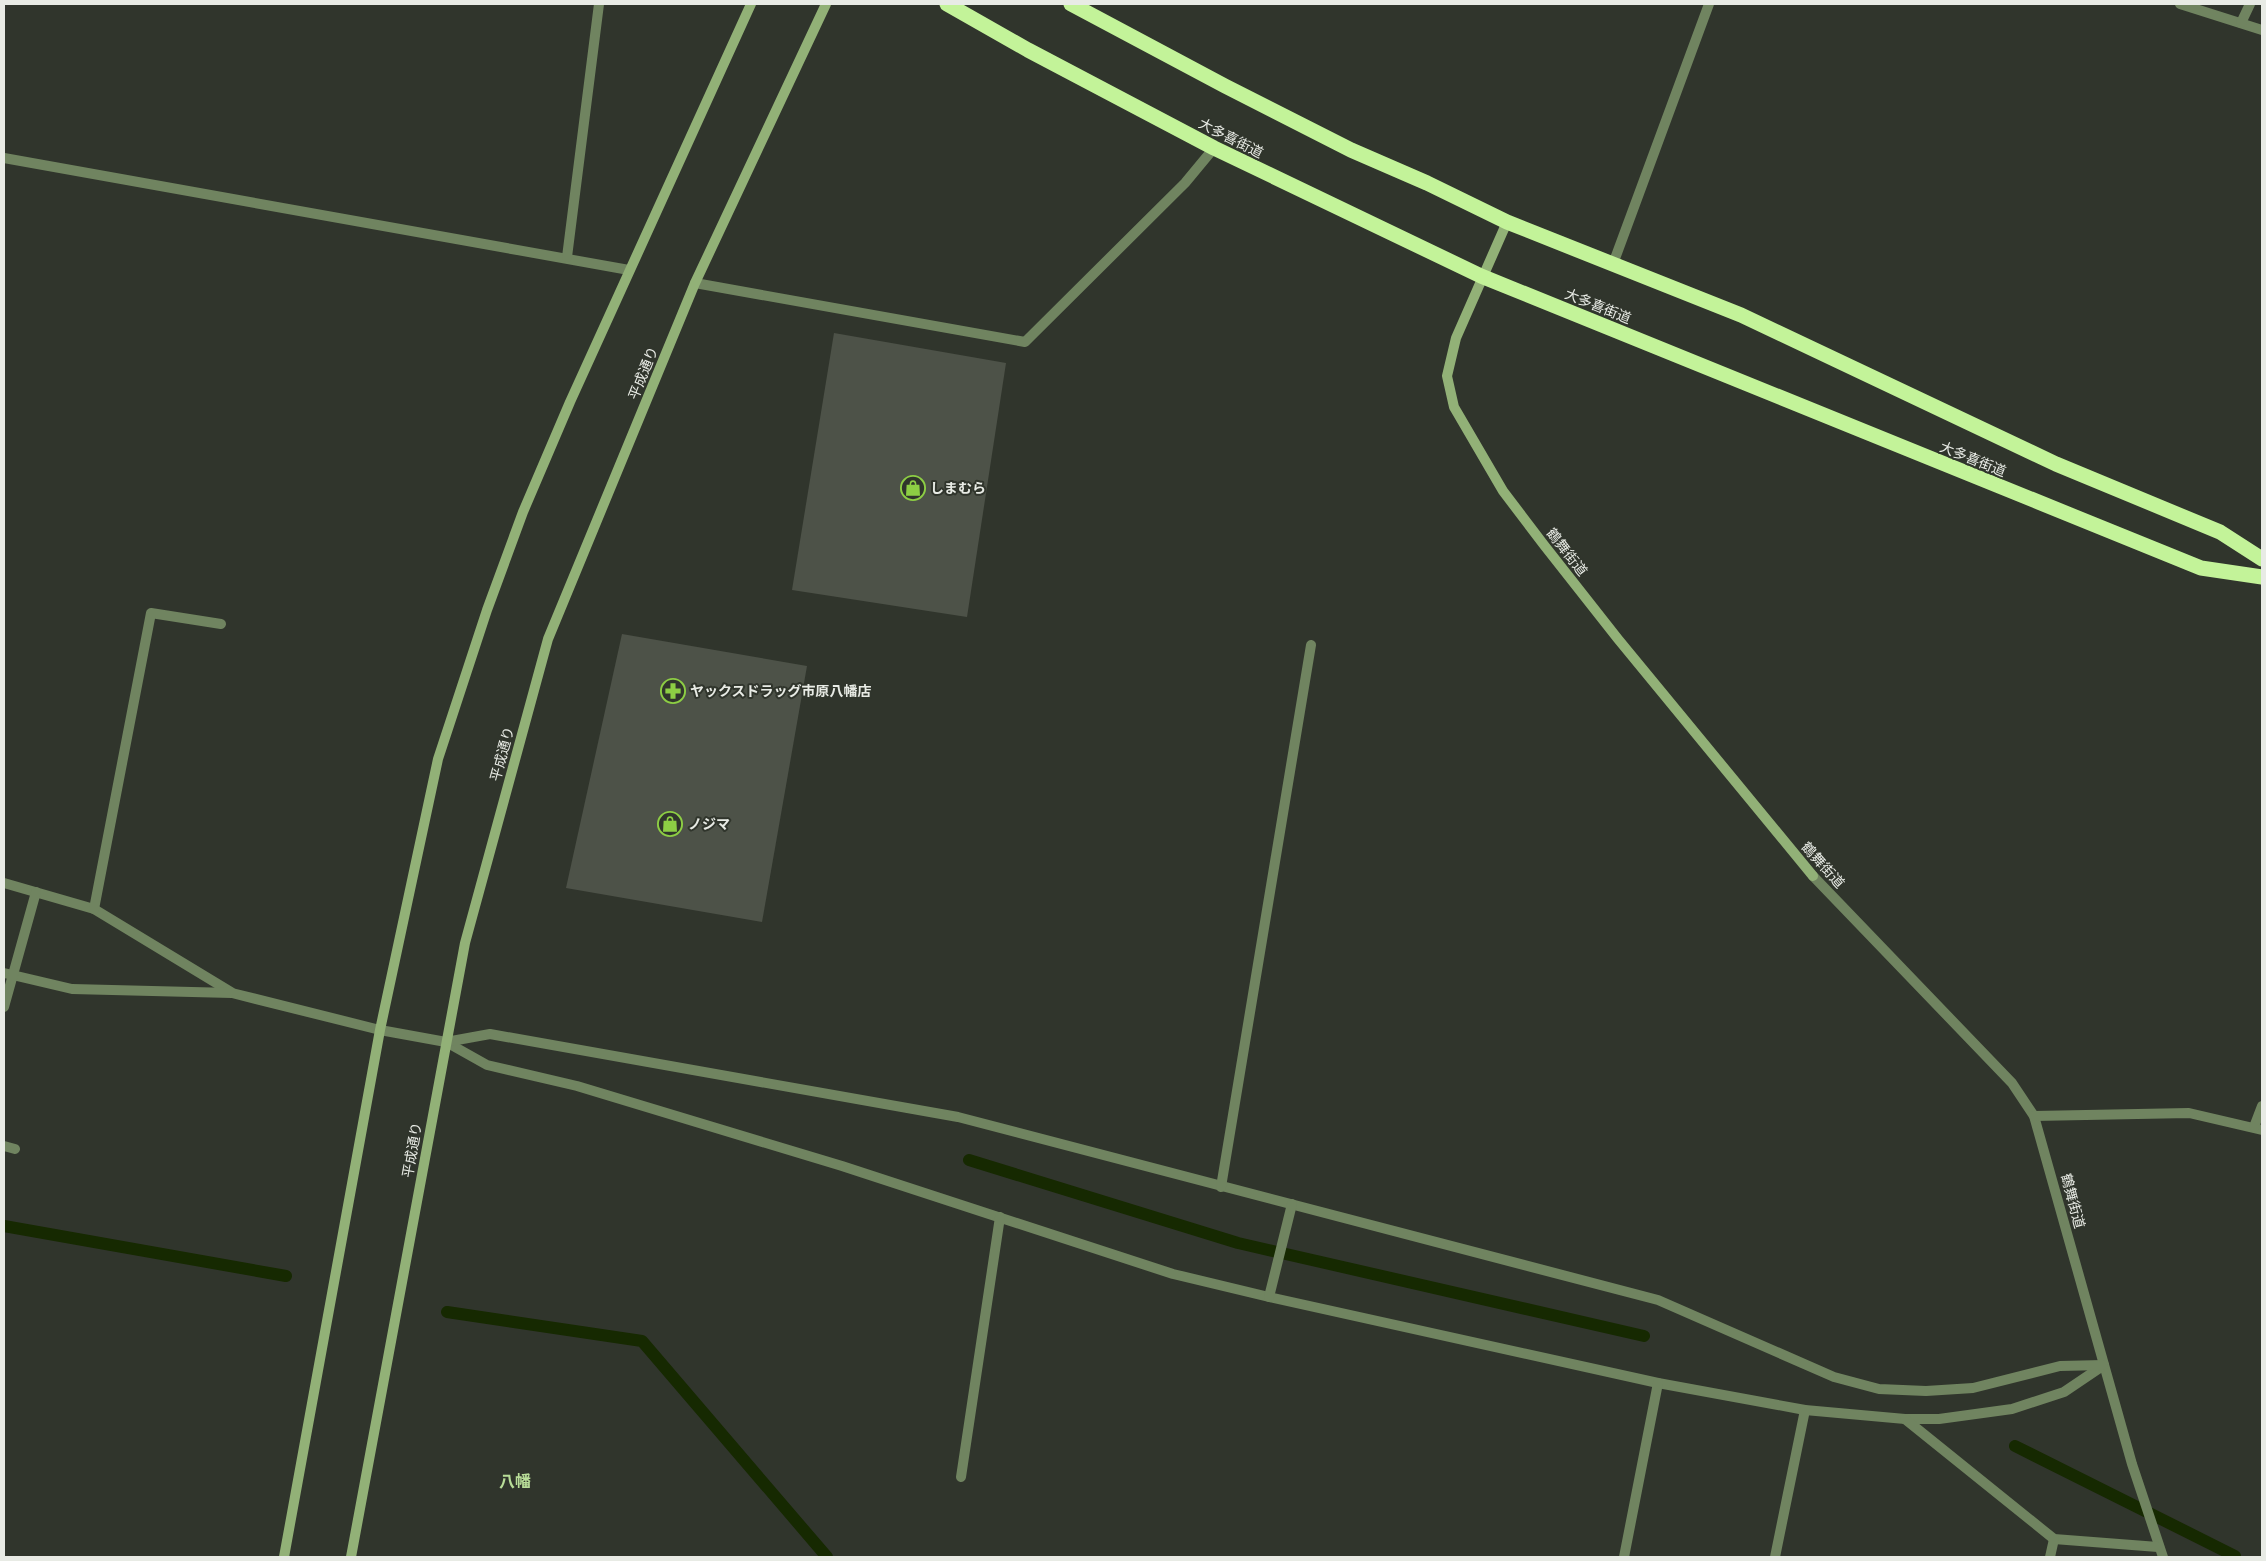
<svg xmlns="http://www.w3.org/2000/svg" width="2266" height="1561" font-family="'PT Sans Narrow','Noto Sans JP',sans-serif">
<rect width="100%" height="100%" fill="#30352c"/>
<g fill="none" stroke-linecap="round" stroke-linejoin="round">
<g stroke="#162901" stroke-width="12">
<path d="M969,1160l269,83 406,93"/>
<path d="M4,1226l282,50"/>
<path d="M447,1312l195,29 185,216"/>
<path d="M2015,1446l220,110"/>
</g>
</g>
<g fill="#4d5248">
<path d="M834,333l172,30 -39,254 -175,-27z"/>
<path d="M622,634l185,32 -45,256 -196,-34z"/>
</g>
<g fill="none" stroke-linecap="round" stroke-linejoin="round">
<g stroke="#708460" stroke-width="10">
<path d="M2180,4l82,26"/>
<path d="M2241,23l9,-19"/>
<path d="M4,158l625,112"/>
<path d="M567,257l32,-253"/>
<path d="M1613,264l96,-260"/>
<path d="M695,283l330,59 160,-159 29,-35"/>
<path d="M1813,876l199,207 22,33 98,348 31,93"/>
<path d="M4,883l90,26 137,83"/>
<path d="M94,909l57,-296 70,11"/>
<path d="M4,973l68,16 160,4 148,37 66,12 41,23 90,21 265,80 331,108 96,23 389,86 147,27 100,9h34l73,-10 52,-17 40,-27"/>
<path d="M4,1007l32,-115"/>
<path d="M446,1042l44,-8 468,83 700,183 176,77 45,12 47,2 47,-3 87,-22 43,-1"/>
<path d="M2034,1116l155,-3 73,17"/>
<path d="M2254,1127l8,-21"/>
<path d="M4,1146l11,3"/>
<path d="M1221,1187l90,-542"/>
<path d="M1269,1297l23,-93"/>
<path d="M1905,1419l149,120 104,8"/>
<path d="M961,1477l39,-260"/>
<path d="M1624,1557l34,-174"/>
<path d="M1775,1557l30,-147"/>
<path d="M2050,1557l4,-18"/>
</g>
<g stroke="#92b177" stroke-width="10">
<path d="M1507,222l-51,116 -9,38 7,31 49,84 41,54 74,94 195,237"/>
<path d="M284,1557l96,-527 58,-271 49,-149 36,-98 47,-110 181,-398"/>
<path d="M351,1557l114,-614 83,-304 147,-356 131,-279"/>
</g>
<g stroke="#c3f399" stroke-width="15">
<path d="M947,4l81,46 186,98 267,128 720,292 61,9"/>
<path d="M1071,4l154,82 126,64 76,33 80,39 234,93 315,149 164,68 42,27"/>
</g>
</g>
<defs>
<symbol id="shop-ring" viewBox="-11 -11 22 22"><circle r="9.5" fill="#30352c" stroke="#8dce44" stroke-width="1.5"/><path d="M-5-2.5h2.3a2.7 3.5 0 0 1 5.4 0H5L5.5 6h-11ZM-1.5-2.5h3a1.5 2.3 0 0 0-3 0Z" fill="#8dce44"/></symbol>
<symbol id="pharmacy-ring" viewBox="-11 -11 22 22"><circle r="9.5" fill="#30352c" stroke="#8dce44" stroke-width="1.5"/><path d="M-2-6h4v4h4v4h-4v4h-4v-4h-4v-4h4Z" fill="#8dce44"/></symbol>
</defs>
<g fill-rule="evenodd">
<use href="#shop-ring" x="899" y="474" width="28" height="28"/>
<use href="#pharmacy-ring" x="659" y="677" width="28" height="28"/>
<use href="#shop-ring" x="656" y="810" width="28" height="28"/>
</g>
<g text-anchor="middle" stroke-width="4" stroke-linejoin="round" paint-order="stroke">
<g font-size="14" fill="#e8ebe5" stroke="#30352c">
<text transform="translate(1231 138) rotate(27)" y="5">大多喜街道</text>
<text transform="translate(1598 306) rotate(22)" y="5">大多喜街道</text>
<text transform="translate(643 373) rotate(-68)" y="5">平成通り</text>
<text transform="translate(1973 459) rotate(22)" y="5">大多喜街道</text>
<text transform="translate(1567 552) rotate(52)" y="5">鶴舞街道</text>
<text transform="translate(502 754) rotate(-75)" y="5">平成通り</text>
<text transform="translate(1823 865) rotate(48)" y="5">鶴舞街道</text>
<text transform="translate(412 1150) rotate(-80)" y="5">平成通り</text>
<text transform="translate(2073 1201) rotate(75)" y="5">鶴舞街道</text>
</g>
<g font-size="14" font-weight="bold" fill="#e8ebe5" stroke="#30352c" text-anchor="start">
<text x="930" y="493">しまむら</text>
<text x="690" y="696">ヤックスドラッグ市原八幡店</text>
<text x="688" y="829">ノジマ</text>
</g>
<g font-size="16" font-weight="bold" fill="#b8dd98" stroke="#30352c">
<text x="515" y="1487">八幡</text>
</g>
</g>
<rect width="2266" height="1561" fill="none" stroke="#e8ebe5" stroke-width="10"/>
</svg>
